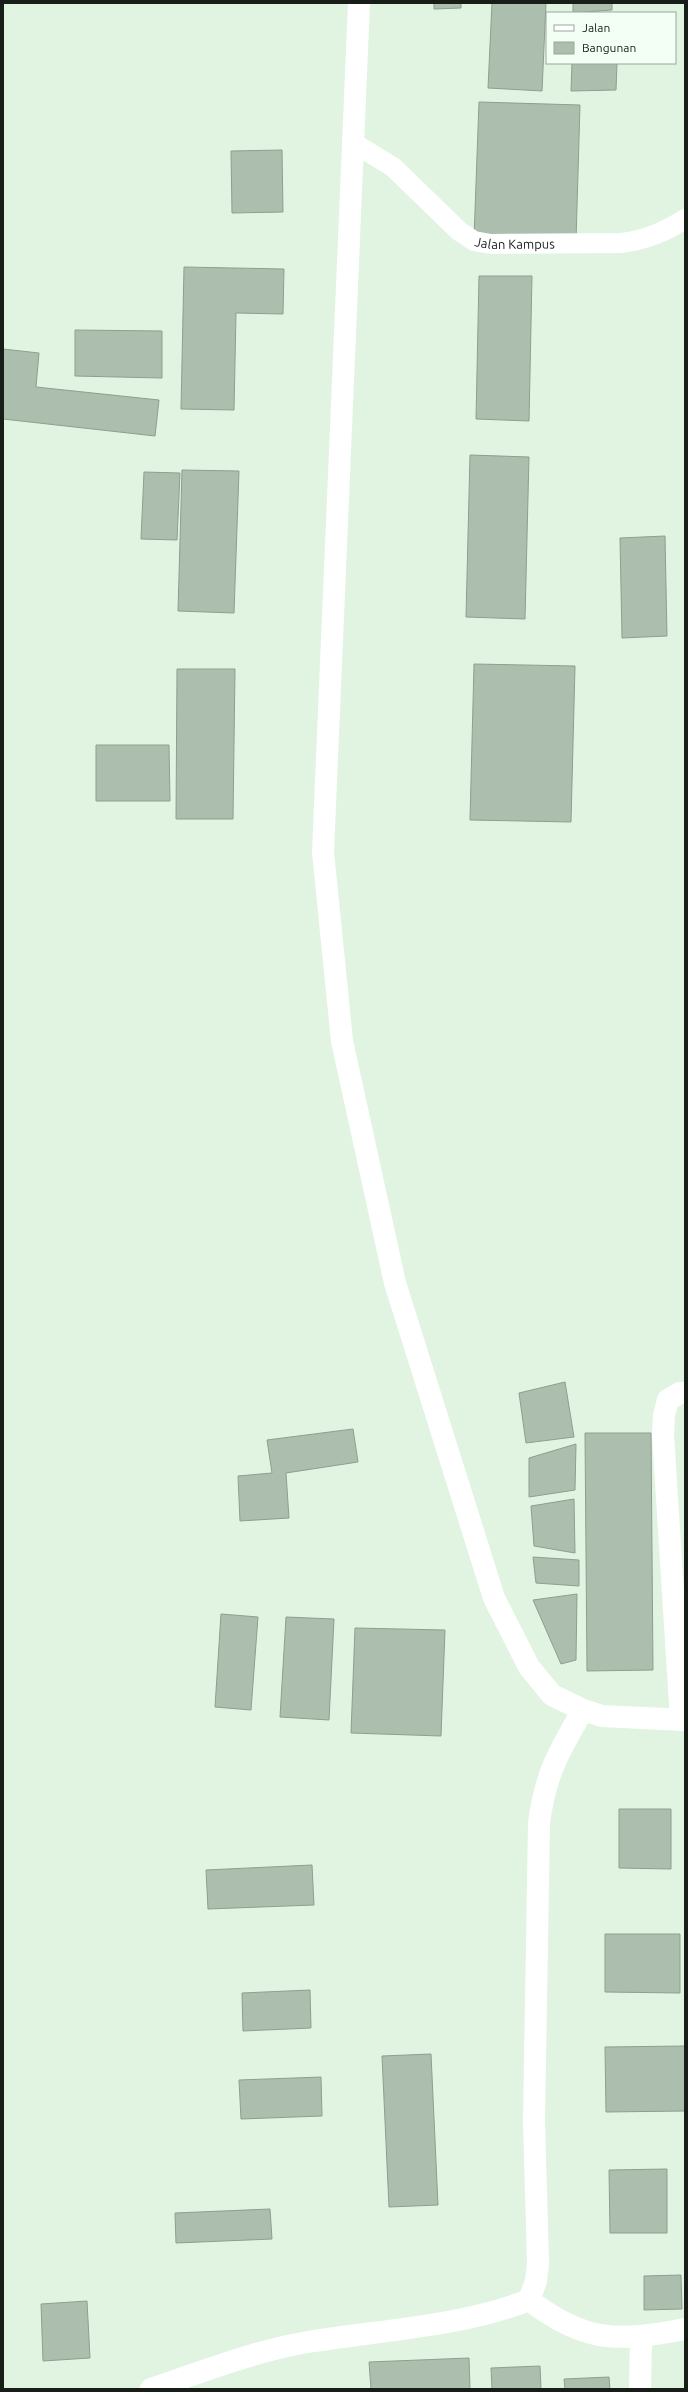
<svg xmlns="http://www.w3.org/2000/svg" width="688" height="2392" font-family="Ubuntu,sans-serif">
<rect width="100%" height="100%" fill="#e1f4e2"/>
<g fill="#acbead" stroke="#8d9f8f">
<path d="M434,3h27v5l-27,1z"/>
<path d="M492,3h54l-4,88 -54,-3z"/>
<path d="M573,3h39v7l-39,3z"/>
<path d="M572,63h45l-1,27 -45,1z"/>
<path d="M479,102l101,3 -4,136 -102,-3z"/>
<path d="M282,150l1,62 -51,1 -1,-62z"/>
<path d="M184,267l100,2 -1,45 -47,-1 -2,97 -53,-1z"/>
<path d="M479,276h53l-3,145 -53,-2z"/>
<path d="M75,330l87,1v47l-87,-2z"/>
<path d="M3,349l36,4 -3,34 123,13 -4,36 -152,-17z"/>
<path d="M470,455l59,2 -4,162 -59,-2z"/>
<path d="M182,470l57,1 -5,142 -56,-2z"/>
<path d="M144,472l36,1 -3,67 -36,-1z"/>
<path d="M665,536l2,100 -45,2 -2,-100z"/>
<path d="M474,664l101,2 -4,156 -101,-2z"/>
<path d="M177,669h58l-2,150h-57z"/>
<path d="M96,745h73l1,56h-74z"/>
<path d="M565,1382l9,55 -48,6 -7,-50z"/>
<path d="M353,1429l5,33 -72,11 3,45 -49,3 -2,-45 34,-3 -5,-33z"/>
<path d="M585,1433h66l2,237 -66,1z"/>
<path d="M576,1444l-1,46 -46,7v-39z"/>
<path d="M574,1499l1,54 -41,-7 -3,-40z"/>
<path d="M533,1557l46,3v26l-43,-3z"/>
<path d="M577,1594l-1,66 -15,4 -28,-64z"/>
<path d="M221,1614l37,3 -7,93 -36,-3z"/>
<path d="M286,1617l48,2 -5,101 -49,-3z"/>
<path d="M355,1628l90,2 -4,106 -90,-3z"/>
<path d="M619,1809h52v60l-52,-1z"/>
<path d="M312,1865l2,40 -106,4 -2,-39z"/>
<path d="M605,1934h75v59l-75,-1z"/>
<path d="M310,1990l1,38 -68,3 -1,-38z"/>
<path d="M685,2046v65l-79,1 -1,-65z"/>
<path d="M431,2054l7,151 -49,2 -7,-151z"/>
<path d="M321,2077l1,39 -81,3 -2,-39z"/>
<path d="M667,2169v64h-57l-1,-63z"/>
<path d="M270,2209l2,30 -96,4 -1,-30z"/>
<path d="M681,2275l1,34 -38,1v-34z"/>
<path d="M87,2301l3,57 -47,3 -2,-57z"/>
<path d="M469,2358l1,31h-99l-2,-27z"/>
<path d="M540,2366l1,23h-49l-1,-21z"/>
<path d="M609,2377l1,12h-45l-1,-10z"/>
</g>
<g fill="none" stroke-linecap="round" stroke-linejoin="round">
<path stroke="#fff" stroke-width="20" id="s1" d="M352,142l41,25 66,64 15,10 17,3 130,-1c25,-3 43,-11 64,-24"/>
<g stroke="#fff" stroke-width="22">
<path d="M359,3l-36,849 19,189 53,242 99,315 35,69 23,28 31,15 19,6 83,4"/>
<path d="M681,1720l-18,-286 1,-19 4,-15 12,-7h5"/>
<path d="M529,2300c56,43 89,42 156,29"/>
<path d="M151,2389c51,-17 103,-38 157,-47 72,-12 153,-15 221,-42l7,-19 2,-18 -4,-142 5,-298c6,-48 20,-72 44,-113"/>
<path d="M640,2389l1,-51"/>
</g>
</g>
<g text-anchor="middle" stroke-width="4" stroke-linejoin="round" paint-order="stroke">
<g font-size="13" fill="#171e18" stroke="#f3fff4">
<text dy="5" stroke="none"><textPath href="#s1" startOffset="199">Jalan Kampus</textPath></text>
</g>
</g>
<rect width="688" height="2392" fill="none" stroke="#171e18" stroke-width="8"/>
<rect x="546" y="12" width="130" height="52" fill="#f3fff4" stroke="#9ba59c"/>
<rect x="554" y="25" width="20" height="6" fill="#ffffff" stroke="#9ba59c"/>
<text x="582" y="32" font-size="12" fill="#171e18">Jalan</text>
<rect x="554" y="42" width="20" height="12" fill="#acbead" stroke="#9ba59c"/>
<text x="582" y="52" font-size="12" fill="#171e18">Bangunan</text>
</svg>
